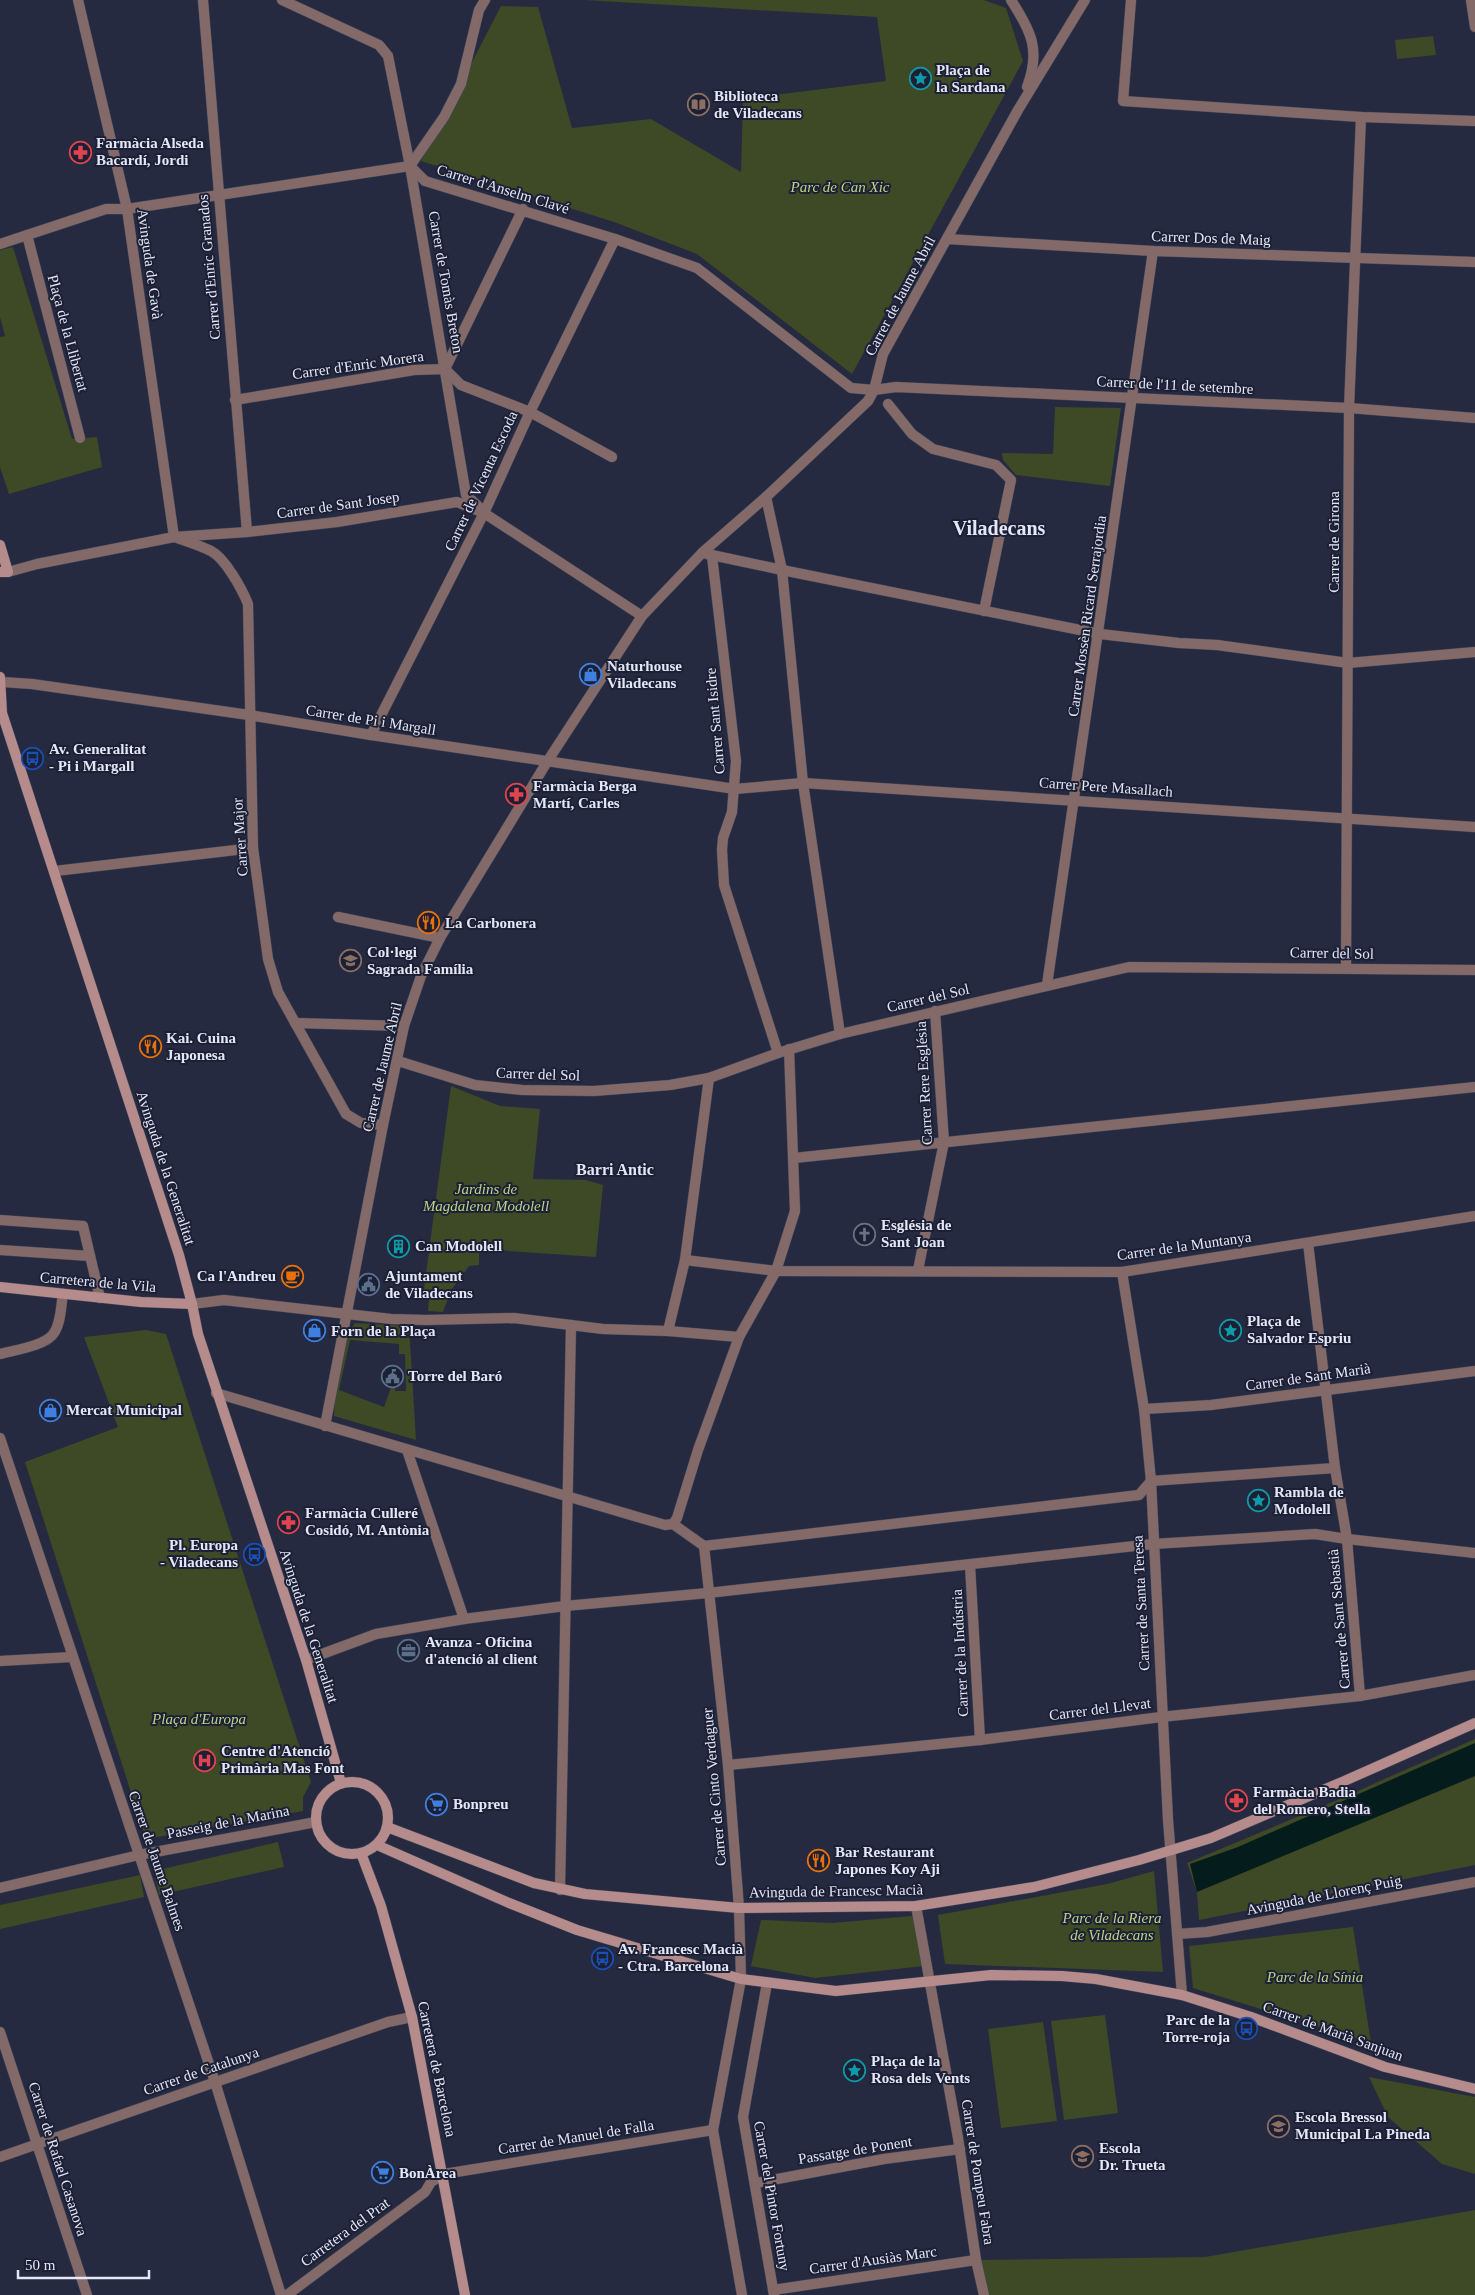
<svg xmlns="http://www.w3.org/2000/svg" width="1475" height="2295" font-family="'Times New Roman',serif">
<rect width="100%" height="100%" fill="#252a40"/>
<g fill="#3e4925" fill-rule="evenodd">
<path d="M584,0h400l22,8 17,53 -171,313 -155,-120 -83,-32 -193,-61 80,-155 37,1 34,121 79,-9 90,53 2,-73 143,-18 -9,-64z"/>
<path d="M1433,36l3,19 -39,4 -2,-19z"/>
<path d="M13,247l59,192 25,-2 5,30 -93,27 -9,-27v-130l5,-1 -5,-19v-67z"/>
<path d="M1055,407l66,1 -11,78 -94,-11 -13,-15 -1,-7 51,1z"/>
<path d="M451,1086l49,20 40,3 -7,70 53,1 17,5 -7,72 -117,-8v16l-10,1 -18,24 -8,22 -15,-1 1,-14 -6,-1z"/>
<path d="M355,1323l54,3 7,114 -82,-24c1,-25 5,-74 21,-93zM350,1340l49,4v10h6l1,37h-11v-9h-2l-9,25 -45,-17z"/>
<path d="M146,1330l20,4 145,448 -8,15v14l-157,28 -121,-377 93,-35 -34,-90z"/>
<path d="M1475,1739v126l-276,55 -2,-28 -10,-29 148,-62z"/>
<path d="M278,1842l6,25 -125,28 -5,-24z"/>
<path d="M1154,1871l9,101 -218,-8 -7,-49 169,-31z"/>
<path d="M140,1875l4,22 -144,32v-24z"/>
<path d="M923,1915l1,51 -109,12 -64,-12 10,-46 71,3z"/>
<path d="M1353,1927l18,116 -178,-55 -4,-42z"/>
<path d="M1105,2015l13,98 -54,7 -13,-99z"/>
<path d="M1043,2022l14,99 -56,7 -13,-99z"/>
<path d="M1369,2077l106,20v77l-33,-10 -54,-47z"/>
<path d="M1475,2210v85h-492l-7,-35 229,-3z"/>
</g>
<path fill="#051c1c" d="M1475,1743v33l-278,116 -7,-28 48,-17z"/>
<g fill="none" stroke-linecap="round" stroke-linejoin="round">
<defs>
<g id="street">
<path d="M78,0l49,209 47,328c12,4 25,8 37,14 14,7 31,38 37,53l5,244 15,111 10,33 68,122 15,9 22,2"/>
<path d="M203,0l44,532"/>
<path d="M282,0l97,45 9,11 22,110 56,329 14,13"/>
<path d="M1011,0c20,31 30,50 16,87"/>
<path d="M1131,0l-8,101 238,16 114,4"/>
<path d="M1471,0l4,27"/>
<path d="M410,166l15,15 190,58 82,29 154,120 23,2 22,-3 453,21 126,10"/>
<path d="M410,166l34,-49 17,-33 18,-74 6,-10"/>
<path d="M27,235l53,203"/>
<path d="M947,239l206,12 322,11"/>
<path d="M0,244l106,-35h21l283,-43"/>
<path d="M445,369l78,-160"/>
<path d="M235,400l179,-30 31,-1 16,16 69,27 82,45"/>
<path d="M888,404l24,30 21,15 63,16 15,15 -27,131"/>
<path d="M707,554l75,16 -16,-73"/>
<path d="M712,556l24,205 -4,51 -9,26 -1,12 2,35 54,168"/>
<path d="M8,572l29,-8 137,-27 73,-5 90,-10 120,-20 27,11 158,103"/>
<path d="M2,682l30,2 217,31 122,20 364,54 68,-6 672,44"/>
<path d="M371,735l113,-222 46,-101 85,-173"/>
<path d="M55,871l198,-23"/>
<path d="M338,917l102,21"/>
<path d="M1346,968l3,-560 12,-291"/>
<path d="M1047,985l106,-734"/>
<path d="M295,1023l109,3"/>
<path d="M840,1034l-37,-251 -21,-213 318,64 79,9 38,2 131,18 127,-11"/>
<path d="M398,1061l77,24 47,5 72,1 76,-6 39,-7 69,-25 62,-19 289,-67 346,3"/>
<path d="M794,1158l681,-71"/>
<path d="M0,1220l83,6 17,72"/>
<path d="M0,1250l90,6"/>
<path d="M685,1260l91,11 346,1 353,-56"/>
<path d="M918,1270l26,-128 -9,-131"/>
<path d="M1122,1272l22,137 7,72 17,339 14,175"/>
<path d="M192,1304l32,-4 167,19 35,1 88,-2 89,11 65,2 71,6"/>
<path d="M668,1331l17,-71 24,-182"/>
<path d="M0,1354c14,-4 46,-8 54,-21 7,-10 7,-28 9,-39"/>
<path d="M216,1393l449,132 8,-1"/>
<path d="M1144,1409l67,-4 264,-34"/>
<path d="M325,1426l58,-301 21,-99 17,-50 19,-38 107,-176 95,-146 61,-64 63,-55 102,-96 6,-11 9,-36 135,-244 67,-110"/>
<path d="M0,1438l215,644 66,213"/>
<path d="M407,1450l57,169"/>
<path d="M1335,1468l12,71 13,157"/>
<path d="M673,1524l31,22 435,-51 12,-14 184,-13 -27,-225"/>
<path d="M673,1524l4,-6 21,-68 41,-113 37,-66 19,-60 -6,-162"/>
<path d="M704,1546l24,219 11,143 2,71 -28,151 29,165"/>
<path d="M970,1565l10,175"/>
<path d="M306,1660l70,-26 88,-15 101,-13 143,-13 445,-49 162,-10 32,5 128,14"/>
<path d="M0,1661l72,-4"/>
<path d="M728,1765l252,-25 181,-23 199,-21 115,-21"/>
<path d="M0,1888l139,-33 177,-33"/>
<path d="M560,1890l11,-565"/>
<path d="M916,1906l42,232 18,122 8,35"/>
<path d="M1177,1934l30,-2 268,-50"/>
<path d="M767,1983l-24,134 31,178"/>
<path d="M0,2032l87,263"/>
<path d="M0,2157l388,-135 24,-5"/>
<path d="M756,2183l128,-24 76,-10"/>
<path d="M773,2290l203,-30"/>
<path d="M287,2295l138,-103 6,-10 13,-8 269,-44"/>
</g>
<g id="secondary">
<path d="M0,545l8,27h-8"/>
<path d="M0,677l2,36 177,542 13,49 6,30 108,326 35,123"/>
<path d="M0,1287l141,15 51,2"/>
<circle cx="352" cy="1818" r="36"/>
<path d="M387,1827l147,56 51,11 154,14 177,-2 118,-19 105,-27 72,-22 131,-56 133,-59"/>
<path d="M377,1845l132,58 68,27 164,49 95,12 155,-16 71,1 34,3 86,16 69,22 134,50 90,22"/>
<path d="M361,1853l20,53 31,111 53,278"/>
</g>
</defs>
<use href="#street" stroke="#43485d" stroke-width="11"/>
<use href="#secondary" stroke="#43485d" stroke-width="11"/>
<use href="#street" stroke="#836a68" stroke-width="10"/>
<use href="#secondary" stroke="#b58c8b" stroke-width="10"/>
</g>
<defs>
<symbol id="sight-ring" viewBox="-11 -11 22 22"><circle r="9.5" fill="#1c2035" stroke="#0f9aa8" stroke-width="1.5"/><path d="M0-6L1.8-2.2L6-1.7L2.9 1.2L3.7 5.4L0 3.3L-3.7 5.4L-2.9 1.2L-6-1.7L-1.8-2.2Z" fill="#0f9aa8"/></symbol>
<symbol id="library-ring" viewBox="-11 -11 22 22"><circle r="9.5" fill="#1c2035" stroke="#8d6e63" stroke-width="1.5"/><path d="M-6-4Q-3-5.5-.7-3.5V5Q-3 3-6 4ZM6-4Q3-5.5 .7-3.5V5Q3 3 6 4Z" fill="#8d6e63"/></symbol>
<symbol id="pharmacy-ring" viewBox="-11 -11 22 22"><circle r="9.5" fill="#1c2035" stroke="#e0444e" stroke-width="1.5"/><path d="M-2-6h4v4h4v4h-4v4h-4v-4h-4v-4h4Z" fill="#e0444e"/></symbol>
<symbol id="shop-ring" viewBox="-11 -11 22 22"><circle r="9.5" fill="#1c2035" stroke="#3f7fe0" stroke-width="1.5"/><path d="M-5-2.5h2.3a2.7 3.5 0 0 1 5.4 0H5L5.5 6h-11ZM-1.5-2.5h3a1.5 2.3 0 0 0-3 0Z" fill="#3f7fe0"/></symbol>
<symbol id="bus-ring" viewBox="-11 -11 22 22"><circle r="9.5" fill="#1c2035" stroke="#1a4fb4" stroke-width="1.5"/><path d="M-5-6H5V4H4V6H2V4H-2V6H-4V4H-5ZM-3.5-4V0h7V-4ZM-3.5 1.2v1.5H-2V1.2ZM2 1.2v1.5H3.5V1.2Z" fill="#1a4fb4"/></symbol>
<symbol id="restaurant-ring" viewBox="-11 -11 22 22"><circle r="9.5" fill="#1c2035" stroke="#e8710a" stroke-width="1.5"/><path d="M-5-6h1v4h1v-4h1v4h1v-4h1v5L-1.5 .5V6h-2V.5L-5-1ZM5-6V6H3V1.5H1.5Q1.5-4 5-6Z" fill="#e8710a"/></symbol>
<symbol id="school-ring" viewBox="-11 -11 22 22"><circle r="9.5" fill="#1c2035" stroke="#8d6e63" stroke-width="1.5"/><path d="M0-5L7-2L0 1L-7-2ZM-4 1L0 2.5L4 1V4Q0 6-4 4Z" fill="#8d6e63"/></symbol>
<symbol id="church-ring" viewBox="-11 -11 22 22"><circle r="9.5" fill="#1c2035" stroke="#6b7280" stroke-width="1.5"/><path d="M-1.2-6h2.4v3.5h3.3v2.4h-3.3V6h-2.4V-.1h-3.3v-2.4h3.3Z" fill="#6b7280"/></symbol>
<symbol id="building-ring" viewBox="-11 -11 22 22"><circle r="9.5" fill="#1c2035" stroke="#0f9aa8" stroke-width="1.5"/><path d="M-4-6H4V6H1V3H-1V6H-4ZM-2.5-4.3h1.7v1.8h-1.7ZM.8-4.3h1.7v1.8H.8ZM-2.5-1h1.7V.8h-1.7ZM.8-1h1.7V.8H.8Z" fill="#0f9aa8"/></symbol>
<symbol id="cafe-ring" viewBox="-11 -11 22 22"><circle r="9.5" fill="#1c2035" stroke="#e8710a" stroke-width="1.5"/><path d="M-5.5-4.5H6V0H3Q3 3.5 0 3.5H-2.5Q-5.5 3.5-5.5 0ZM3-3.2v2h1.7v-2ZM-6 4.5H4V6H-6Z" fill="#e8710a"/></symbol>
<symbol id="civic-ring" viewBox="-11 -11 22 22"><circle r="9.5" fill="#1c2035" stroke="#5c6f8a" stroke-width="1.5"/><path d="M-.6-6.5H3V-4.5H.6V-3L4-1V1h2V6H-6V1h2V-1L-.6-3ZM-1.2 2.5V6h2.4V2.5Z" fill="#5c6f8a"/></symbol>
<symbol id="office-ring" viewBox="-11 -11 22 22"><circle r="9.5" fill="#1c2035" stroke="#5c6f8a" stroke-width="1.5"/><path d="M-6-3h4V-5.5h4V-3h4V5H-6ZM-1-4.5V-3h2v-1.5ZM-6 0V1H6V0Z" fill="#5c6f8a"/></symbol>
<symbol id="hospital-ring" viewBox="-11 -11 22 22"><circle r="9.5" fill="#1c2035" stroke="#e0444e" stroke-width="1.5"/><path d="M-5-5h3v3.5h4V-5h3V5h-3V1.5h-4V5h-3Z" fill="#e0444e"/></symbol>
<symbol id="supermarket-ring" viewBox="-11 -11 22 22"><circle r="9.5" fill="#1c2035" stroke="#3f7fe0" stroke-width="1.5"/><path d="M-6-5.5h2.5l.6 2H6L4.5 2H-2.5L-4.4-4H-6ZM-1.5 3.2a1.3 1.3 0 1 0 .1 0ZM3 3.2a1.3 1.3 0 1 0 .1 0Z" fill="#3f7fe0"/></symbol>
</defs>
<g fill-rule="evenodd">
<use href="#sight-ring" x="908" y="66" width="25" height="25"/>
<use href="#library-ring" x="686" y="92" width="25" height="25"/>
<use href="#pharmacy-ring" x="68" y="140" width="25" height="25"/>
<use href="#shop-ring" x="578" y="662" width="25" height="25"/>
<use href="#bus-ring" x="20" y="746" width="25" height="25"/>
<use href="#pharmacy-ring" x="504" y="782" width="25" height="25"/>
<use href="#restaurant-ring" x="416" y="910" width="25" height="25"/>
<use href="#school-ring" x="338" y="948" width="25" height="25"/>
<use href="#restaurant-ring" x="138" y="1034" width="25" height="25"/>
<use href="#church-ring" x="852" y="1222" width="25" height="25"/>
<use href="#building-ring" x="386" y="1234" width="25" height="25"/>
<use href="#cafe-ring" x="280" y="1264" width="25" height="25"/>
<use href="#civic-ring" x="356" y="1272" width="25" height="25"/>
<use href="#sight-ring" x="1218" y="1318" width="25" height="25"/>
<use href="#shop-ring" x="302" y="1318" width="25" height="25"/>
<use href="#civic-ring" x="380" y="1364" width="25" height="25"/>
<use href="#shop-ring" x="38" y="1398" width="25" height="25"/>
<use href="#sight-ring" x="1246" y="1488" width="25" height="25"/>
<use href="#pharmacy-ring" x="276" y="1510" width="25" height="25"/>
<use href="#bus-ring" x="242" y="1542" width="25" height="25"/>
<use href="#office-ring" x="396" y="1638" width="25" height="25"/>
<use href="#hospital-ring" x="192" y="1748" width="25" height="25"/>
<use href="#pharmacy-ring" x="1224" y="1788" width="25" height="25"/>
<use href="#supermarket-ring" x="424" y="1792" width="25" height="25"/>
<use href="#restaurant-ring" x="806" y="1848" width="25" height="25"/>
<use href="#bus-ring" x="590" y="1946" width="25" height="25"/>
<use href="#bus-ring" x="1234" y="2016" width="25" height="25"/>
<use href="#sight-ring" x="842" y="2058" width="25" height="25"/>
<use href="#school-ring" x="1266" y="2114" width="25" height="25"/>
<use href="#school-ring" x="1070" y="2144" width="25" height="25"/>
<use href="#supermarket-ring" x="370" y="2160" width="25" height="25"/>
</g>
<g text-anchor="middle" stroke-width="4" stroke-linejoin="round" paint-order="stroke">
<g font-size="15" font-weight="bold" fill="#e3e7f6" stroke="#1c2035" text-anchor="start">
<text x="936" y="75">Plaça de<tspan x="936" dy="17">la Sardana</tspan></text>
<text x="714" y="101">Biblioteca<tspan x="714" dy="17">de Viladecans</tspan></text>
<text x="96" y="148">Farmàcia Alseda<tspan x="96" dy="17">Bacardí, Jordi</tspan></text>
<text x="607" y="671">Naturhouse<tspan x="607" dy="17">Viladecans</tspan></text>
<text x="49" y="754">Av. Generalitat<tspan x="49" dy="17">- Pi i Margall</tspan></text>
<text x="533" y="791">Farmàcia Berga<tspan x="533" dy="17">Martí, Carles</tspan></text>
<text x="445" y="928">La Carbonera</text>
<text x="367" y="957">Col·legi<tspan x="367" dy="17">Sagrada Família</tspan></text>
<text x="166" y="1043">Kai. Cuina<tspan x="166" dy="17">Japonesa</tspan></text>
<text x="881" y="1230">Església de<tspan x="881" dy="17">Sant Joan</tspan></text>
<text x="415" y="1251">Can Modolell</text>
<text x="276" y="1281" text-anchor="end">Ca l'Andreu</text>
<text x="385" y="1281">Ajuntament<tspan x="385" dy="17">de Viladecans</tspan></text>
<text x="1247" y="1326">Plaça de<tspan x="1247" dy="17">Salvador Espriu</tspan></text>
<text x="331" y="1336">Forn de la Plaça</text>
<text x="408" y="1381">Torre del Baró</text>
<text x="66" y="1415">Mercat Municipal</text>
<text x="1274" y="1497">Rambla de<tspan x="1274" dy="17">Modolell</tspan></text>
<text x="305" y="1518">Farmàcia Culleré<tspan x="305" dy="17">Cosidó, M. Antònia</tspan></text>
<text x="238" y="1550" text-anchor="end">Pl. Europa<tspan x="238" dy="17">- Viladecans</tspan></text>
<text x="425" y="1647">Avanza - Oficina<tspan x="425" dy="17">d'atenció al client</tspan></text>
<text x="221" y="1756">Centre d'Atenció<tspan x="221" dy="17">Primària Mas Font</tspan></text>
<text x="1253" y="1797">Farmàcia Badia<tspan x="1253" dy="17">del Romero, Stella</tspan></text>
<text x="453" y="1809">Bonpreu</text>
<text x="835" y="1857">Bar Restaurant<tspan x="835" dy="17">Japones Koy Aji</tspan></text>
<text x="618" y="1954">Av. Francesc Macià<tspan x="618" dy="17">- Ctra. Barcelona</tspan></text>
<text x="1230" y="2025" text-anchor="end">Parc de la<tspan x="1230" dy="17">Torre-roja</tspan></text>
<text x="871" y="2066">Plaça de la<tspan x="871" dy="17">Rosa dels Vents</tspan></text>
<text x="1295" y="2122">Escola Bressol<tspan x="1295" dy="17">Municipal La Pineda</tspan></text>
<text x="1099" y="2153">Escola<tspan x="1099" dy="17">Dr. Trueta</tspan></text>
<text x="399" y="2178">BonÀrea</text>
</g>
<g font-size="15" font-style="italic" fill="#bcd387" stroke="#1c2035">
<text x="840" y="192">Parc de Can Xic</text>
<text x="486" y="1194">Jardins de<tspan x="486" dy="17">Magdalena Modolell</tspan></text>
<text x="199" y="1724">Plaça d'Europa</text>
<text x="1112" y="1923">Parc de la Riera<tspan x="1112" dy="17">de Viladecans</tspan></text>
<text x="1315" y="1982">Parc de la Sínia</text>
</g>
<g font-size="15" fill="#e3e7f6" stroke="#1c2035">
<text transform="translate(503 189) rotate(17)" y="5">Carrer d'Anselm Clavé</text>
<text transform="translate(1211 238) rotate(2)" y="5">Carrer Dos de Maig</text>
<text transform="translate(150 264) rotate(82)" y="5">Avinguda de Gavà</text>
<text transform="translate(209 267) rotate(-95)" y="5">Carrer d'Enric Granados</text>
<text transform="translate(446 282) rotate(80)" y="5">Carrer de Tomàs Breton</text>
<text transform="translate(900 296) rotate(-62)" y="5">Carrer de Jaume Abril</text>
<text transform="translate(68 333) rotate(75)" y="5">Plaça de la Llibertat</text>
<text transform="translate(358 365) rotate(-8)" y="5">Carrer d'Enric Morera</text>
<text transform="translate(1175 385) rotate(3)" y="5">Carrer de l'11 de setembre</text>
<text transform="translate(481 481) rotate(-65)" y="5">Carrer de Vicenta Escoda</text>
<text transform="translate(338 505) rotate(-8)" y="5">Carrer de Sant Josep</text>
<text transform="translate(1334 542) rotate(-90)" y="5">Carrer de Girona</text>
<text transform="translate(1087 616) rotate(-82)" y="5">Carrer Mossèn Ricard Serrajordia</text>
<text transform="translate(371 720) rotate(9)" y="5">Carrer de Pi i Margall</text>
<text transform="translate(715 721) rotate(-95)" y="5">Carrer Sant Isidre</text>
<text transform="translate(1106 787) rotate(4)" y="5">Carrer Pere Masallach</text>
<text transform="translate(240 837) rotate(-94)" y="5">Carrer Major</text>
<text transform="translate(1332 953) rotate(1)" y="5">Carrer del Sol</text>
<text transform="translate(928 998) rotate(-13)" y="5">Carrer del Sol</text>
<text transform="translate(382 1067) rotate(-77)" y="5">Carrer de Jaume Abril</text>
<text transform="translate(538 1074) rotate(2)" y="5">Carrer del Sol</text>
<text transform="translate(924 1083) rotate(-93)" y="5">Carrer Rere Església</text>
<text transform="translate(166 1168) rotate(72)" y="5">Avinguda de la Generalitat</text>
<text transform="translate(1184 1246) rotate(-8)" y="5">Carrer de la Muntanya</text>
<text transform="translate(98 1282) rotate(5)" y="5">Carretera de la Vila</text>
<text transform="translate(1308 1377) rotate(-8)" y="5">Carrer de Sant Marià</text>
<text transform="translate(1141 1603) rotate(-93)" y="5">Carrer de Santa Teresa</text>
<text transform="translate(1339 1619) rotate(-95)" y="5">Carrer de Sant Sebastià</text>
<text transform="translate(309 1626) rotate(72)" y="5">Avinguda de la Generalitat</text>
<text transform="translate(960 1653) rotate(-93)" y="5">Carrer de la Indústria</text>
<text transform="translate(1100 1709) rotate(-7)" y="5">Carrer del Llevat</text>
<text transform="translate(714 1787) rotate(-95)" y="5">Carrer de Cinto Verdaguer</text>
<text transform="translate(228 1822) rotate(-11)" y="5">Passeig de la Marina</text>
<text transform="translate(157 1861) rotate(71)" y="5">Carrer de Jaume Balmes</text>
<text transform="translate(836 1891) rotate(-1)" y="5">Avinguda de Francesc Macià</text>
<text transform="translate(1324 1895) rotate(-11)" y="5">Avinguda de Llorenç Puig</text>
<text transform="translate(1333 2031) rotate(20)" y="5">Carrer de Marià Sanjuan</text>
<text transform="translate(437 2069) rotate(78)" y="5">Carretera de Barcelona</text>
<text transform="translate(201 2071) rotate(-19)" y="5">Carrer de Catalunya</text>
<text transform="translate(576 2137) rotate(-9)" y="5">Carrer de Manuel de Falla</text>
<text transform="translate(855 2150) rotate(-9)" y="5">Passatge de Ponent</text>
<text transform="translate(58 2159) rotate(72)" y="5">Carrer de Rafael Casanova</text>
<text transform="translate(978 2172) rotate(81)" y="5">Carrer de Pompeu Fabra</text>
<text transform="translate(772 2196) rotate(80)" y="5">Carrer del Pintor Fortuny</text>
<text transform="translate(345 2232) rotate(-36)" y="5">Carretera del Prat</text>
<text transform="translate(873 2260) rotate(-8)" y="5">Carrer d'Ausiàs Marc</text>
</g>
<g font-size="16" font-weight="bold" fill="#e3e7f6" stroke="#1c2035">
<text x="615" y="1175">Barri Antic</text>
</g>
<g font-size="20" font-weight="bold" fill="#e3e7f6" stroke="#1c2035">
<text x="999" y="535">Viladecans</text>
</g>
</g>
<path d="M18 2270v8h131v-8" fill="none" stroke="#e3e7f6" stroke-width="2.5"/>
<text x="25" y="2270" font-size="15" fill="#e3e7f6" stroke="#1c2035" stroke-width="4" paint-order="stroke">50 m</text>
</svg>
